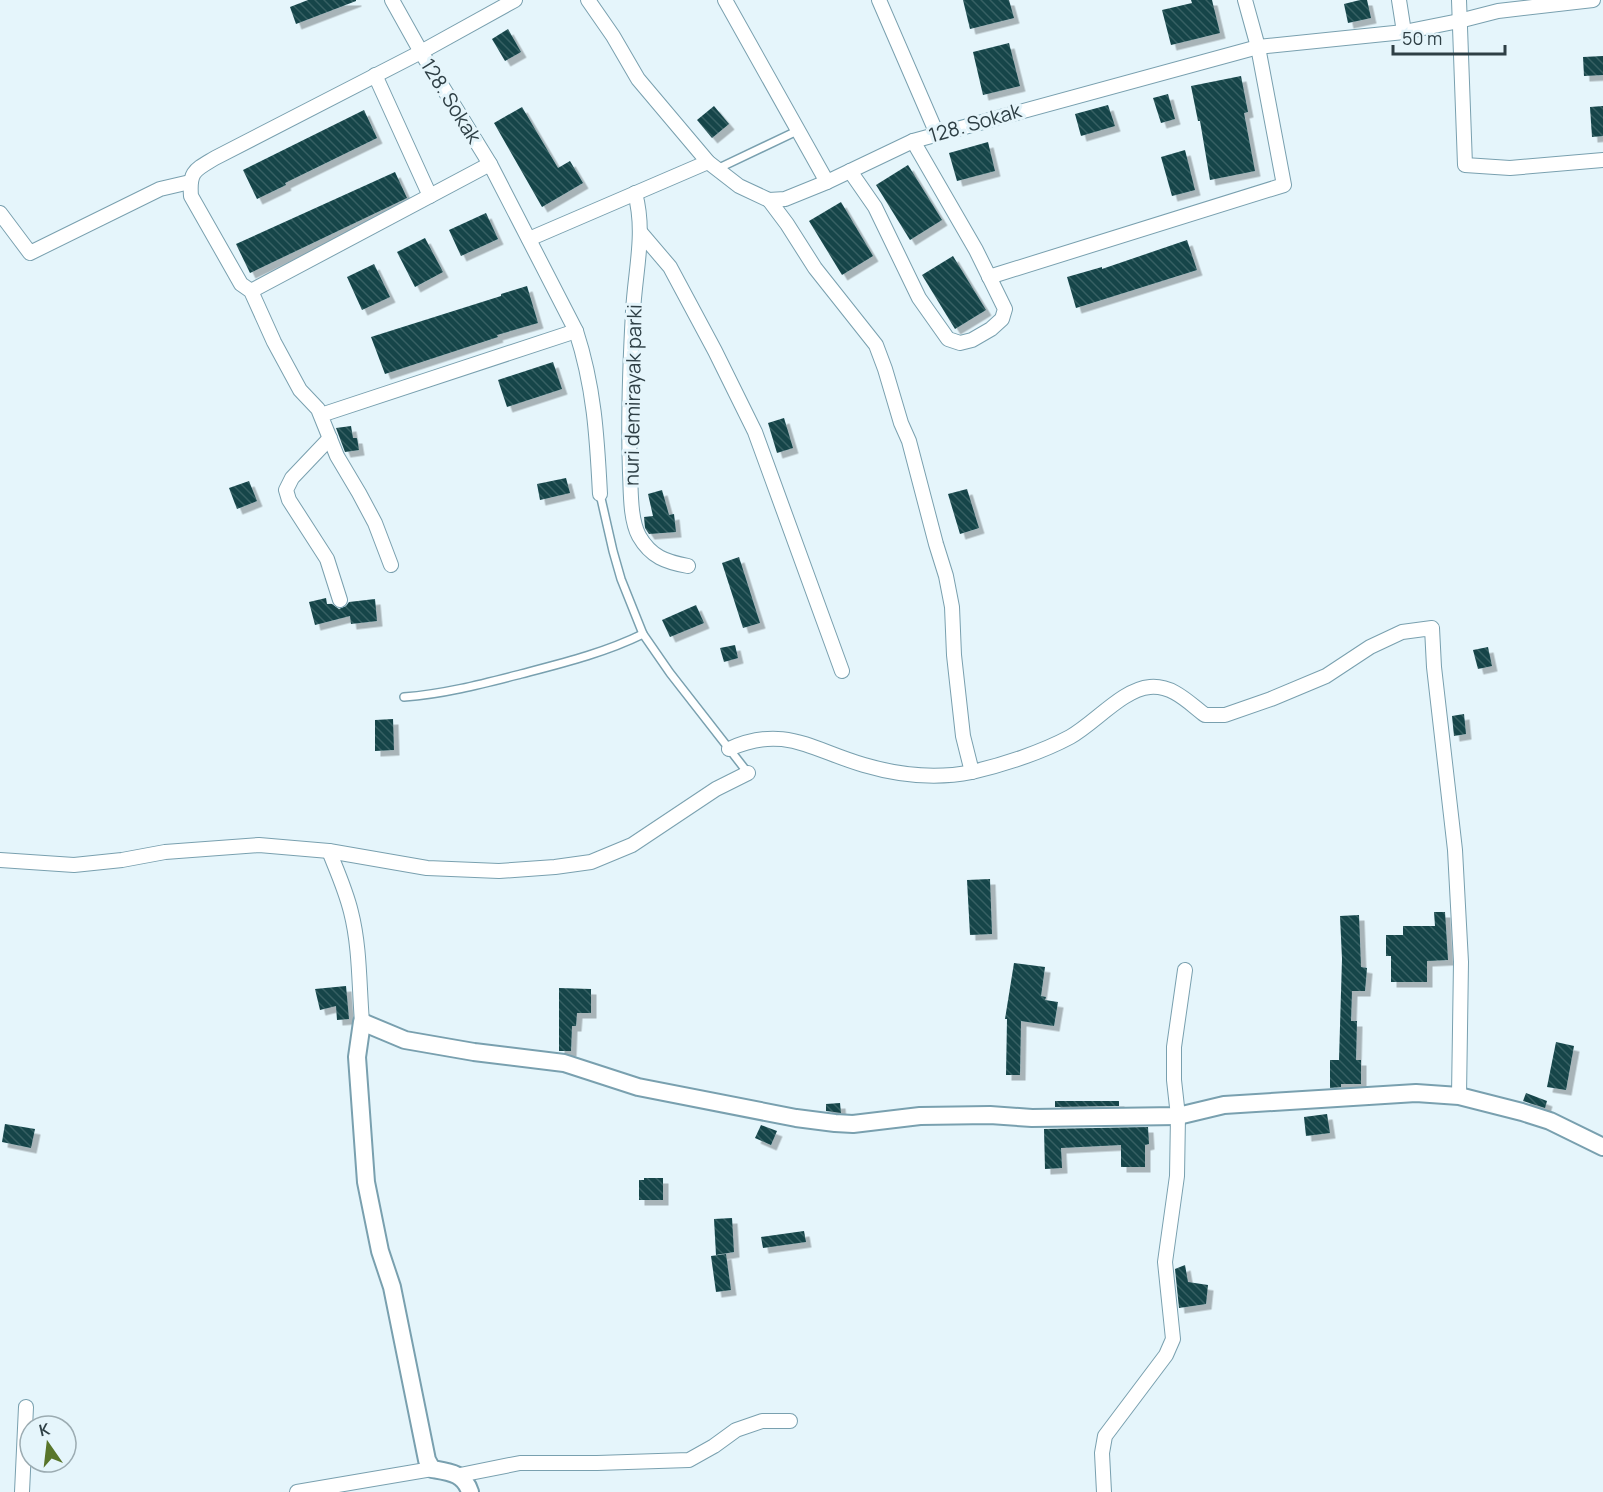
<svg xmlns="http://www.w3.org/2000/svg" width="1603" height="1492" font-family="Manrope,sans-serif">
<defs>
<pattern id="building-back-hatch" width="6" height="6" patternUnits="userSpaceOnUse" patternTransform="scale(1.5)"><rect width="6" height="6" fill="#15454a"/><path d="M-1 5l2 2M0 0l6 6M5-1l2 2" fill="none" stroke="#375f63"/></pattern>
<filter id="shadow"><feDropShadow dx="5.5" dy="5.5" stdDeviation="0" flood-color="#0004"/></filter>
</defs>
<rect width="100%" height="100%" fill="#e5f5fb"/>
<g fill="url(#building-back-hatch)" filter="url(#shadow)">
<path d="M308,0h48v1l-60,23 -6,-17z"/>
<path d="M963,0h46l5,18 -44,11z"/>
<path d="M1191,0h21l8,33 -49,12 -9,-35 30,-7z"/>
<path d="M1360,0h7l4,18 -23,5 -4,-19z"/>
<path d="M508,29l13,23 -16,9 -13,-22z"/>
<path d="M1009,43l11,43 -37,9 -10,-43z"/>
<path d="M1603,56v19l-19,1 -1,-19z"/>
<path d="M1241,76l7,36 -4,1 11,58 -45,9 -10,-59h-2l-7,-35z"/>
<path d="M1168,94l7,25 -14,4 -8,-25z"/>
<path d="M1108,105l7,21 -34,10 -6,-22z"/>
<path d="M714,106l15,18 -17,14 -15,-18z"/>
<path d="M1603,106v30l-11,1 -2,-30z"/>
<path d="M522,107l36,61 12,-7 13,22 -41,24 -48,-84z"/>
<path d="M364,110l13,28 -92,45 1,2 -29,14 -14,-29z"/>
<path d="M988,142l7,29 -38,10 -8,-28z"/>
<path d="M1185,150l10,40 -23,6 -11,-39z"/>
<path d="M908,165l34,55 -32,20 -34,-55z"/>
<path d="M395,172l12,26 -157,75 -14,-29z"/>
<path d="M841,202l32,54 -31,19 -33,-54z"/>
<path d="M486,213l12,26 -37,17 -12,-26z"/>
<path d="M425,238l18,34 -28,15 -18,-35z"/>
<path d="M1187,240l10,30 -121,38 -9,-31 35,-10v2z"/>
<path d="M953,256l33,54 -31,19 -33,-54z"/>
<path d="M374,264l16,33 -28,13 -15,-33z"/>
<path d="M527,286l11,37 -41,12 1,2 -113,37 -14,-37 130,-41v-2z"/>
<path d="M553,362l9,27 -55,18 -9,-27z"/>
<path d="M784,418l9,30 -16,5 -9,-30z"/>
<path d="M351,426l2,12h4l2,12 -14,2 -9,-24z"/>
<path d="M566,478l4,15 -30,7 -3,-16z"/>
<path d="M249,481l8,20 -20,8 -8,-21z"/>
<path d="M967,489l12,39 -19,6 -12,-40z"/>
<path d="M662,490l7,25 5,-1 2,18 -27,2 -4,-6 -1,-11 9,-1 -5,-22z"/>
<path d="M739,557l21,66 -17,5 -21,-65z"/>
<path d="M326,598l1,6h5l7,5 7,-3 3,-4 26,-3 2,22 -26,3 -1,-8 -35,9 -6,-23z"/>
<path d="M696,605l8,18 -34,14 -8,-17z"/>
<path d="M735,645l3,13 -14,4 -4,-14z"/>
<path d="M1488,647l4,19 -14,3 -5,-19z"/>
<path d="M1464,714l2,20 -12,2 -2,-20z"/>
<path d="M393,719l1,31 -19,1v-31z"/>
<path d="M990,879l2,55 -22,1 -3,-55z"/>
<path d="M1434,912h11l3,48 -21,1v21h-36v-26h-5v-21h17v-9h32z"/>
<path d="M1359,915l2,52 6,1 -2,23h-13l-1,30h6l-1,39h5v24h-20v3l-11,1v-28h9l3,-101 -2,-43z"/>
<path d="M1014,963l31,4 -4,29 5,1 -1,3 13,2 -4,24 -33,-5 -1,54h-14l1,-56h-2z"/>
<path d="M346,986l3,33 -12,1 -1,-14 -16,4 -5,-21z"/>
<path d="M559,988l32,1v24h-14l-1,13h-4l-1,25h-12z"/>
<path d="M1556,1042l18,4 -8,44 -19,-3z"/>
<path d="M1526,1093l21,8 -2,7 -22,-7z"/>
<path d="M1055,1101h64v5l-64,1z"/>
<path d="M840,1103l1,10 -15,-2v-7z"/>
<path d="M1327,1114l3,19 -24,3 -2,-19z"/>
<path d="M5,1124l30,5 -4,19 -29,-6z"/>
<path d="M761,1125l16,6 -6,14 -16,-7z"/>
<path d="M1148,1127l1,17 -4,1v22h-24v-22l-60,3 1,20 -17,1 -1,-40z"/>
<path d="M644,1178h19v22h-24v-20h5z"/>
<path d="M732,1218l2,34 -18,3 -2,-36z"/>
<path d="M804,1231l2,11 -43,6 -2,-11z"/>
<path d="M726,1254l5,36 -15,2 -5,-36z"/>
<path d="M1185,1265l3,17 20,3 -2,19 -27,4 -4,-39z"/>
</g>
<g fill="none" stroke-linecap="round" stroke-linejoin="round">
<defs>
<g id="service">
<path d="M717,169l82,-39"/>
<path d="M600,494l13,57 8,28 22,55 27,39 78,100"/>
<path d="M404,697c40,-3 78,-13 117,-23 42,-11 83,-21 122,-40"/>
</g>
<g id="minor">
<path d="M392,0l29,52 94,-52"/>
<path d="M588,0l25,36 25,43 70,83 31,24 30,14 16,-1 42,-17 86,-41 345,-94 146,-15 55,-11 39,-10 95,-11"/>
<path d="M725,0l102,182"/>
<path d="M879,0l58,134"/>
<path d="M1399,0l5,32"/>
<path d="M1459,0l6,165 45,3 93,-8"/>
<path d="M375,75l55,121"/>
<path d="M850,171l25,36 44,91 29,41 12,4 12,-3 19,-11 11,-10 3,-10 -29,-59 -63,-109"/>
<path d="M635,193c11,40 0,78 -2,119 -3,53 -5,108 -3,161 1,19 0,46 9,63 12,21 27,26 49,30"/>
<path d="M769,200l18,24 28,44 61,77 9,24 16,54 8,18 27,103 10,32 6,31 2,48 9,81 9,36"/>
<path d="M0,213l30,40 130,-64 30,-7"/>
<path d="M641,233l29,34 45,84 40,81 87,239"/>
<path d="M529,239l179,-77"/>
<path d="M989,277l295,-92 -26,-138 -13,-47"/>
<path d="M251,291l239,-127"/>
<path d="M576,331c18,55 21,105 24,163"/>
<path d="M321,415l255,-84 -86,-167 -69,-112 -206,106c-20,12 -26,13 -24,38l50,88 10,7 23,51 26,48 18,19 19,47 22,37 16,30 16,42"/>
<path d="M330,438l-38,40 -6,12 3,10 38,59 13,41"/>
<path d="M729,749c55,-25 83,1 135,16 34,10 73,14 108,7 31,-7 70,-20 98,-35 25,-14 53,-48 80,-50 23,-2 39,16 55,28h20l46,-16 55,-23 44,-29 32,-15 30,-4 2,39 21,183 6,112 -2,134"/>
<path d="M329,851c8,20 17,40 22,61 9,35 8,74 11,110"/>
<path d="M0,860l74,5 48,-5 43,-8 94,-7 70,6 98,17 72,3 56,-4 36,-5 41,-17 84,-56 32,-16"/>
<path d="M460,1475l60,-12h77l92,-3 25,-14 22,-16 26,-9h28"/>
<path d="M22,1492l4,-85"/>
<path d="M297,1492l135,-23"/>
<path d="M1104,1492l-2,-39 3,-17 61,-81 7,-16 -8,-77 12,-86 1,-60 -4,-36v-33l11,-77"/>
</g>
<path id="tertiary" d="M470,1492c-6,-19 -21,-20 -38,-23l-5,-9 -35,-173 -12,-36 -14,-69 -9,-125 5,-35 43,18 69,12 90,11 74,24 158,31 39,5 18,1 67,-8 70,-1 42,3 146,-2 46,-11 192,-12 43,3 63,16 28,9 53,26"/>
</defs>
<use href="#service" stroke="#79a0af" stroke-width="10"/>
<use href="#minor" stroke="#79a0af" stroke-width="16"/>
<use href="#tertiary" stroke="#79a0af" stroke-width="20"/>
<use href="#service" stroke="#fff" stroke-width="7"/>
<use href="#minor" stroke="#fff" stroke-width="14"/>
<use href="#tertiary" stroke="#fff" stroke-width="16"/>
</g>
<g text-anchor="middle" stroke-width="6" stroke-linejoin="round" paint-order="stroke">
<g font-size="20" fill="#2e3f45" stroke="#e5f5fb">
<text transform="translate(451 101) rotate(58)" y="7">128. Sokak</text>
<text transform="translate(975 123) rotate(-16)" y="7">128. Sokak</text>
<text transform="translate(633 395) rotate(-89)" y="7">nuri demirayak parki</text>
</g>
</g>
<g transform="translate(48 1444) rotate(346)"><circle r="28" fill="#e5f5fb" stroke="#9cacb2" stroke-width="1.5"/>
<path d="M0-4.5L10 22L0 15L-10 22Z" fill="#58752a"/>
<text y="-9" font-size="16" font-weight="bold" text-anchor="middle" fill="#2e3f45">K</text>
</g>
<path d="M1393 45v9h112v-9" fill="none" stroke="#2e3f45" stroke-width="3"/>
<text x="1402" y="45" font-size="18" fill="#2e3f45" stroke="#e5f5fb" stroke-width="4.5" paint-order="stroke">50 m</text>
</svg>
